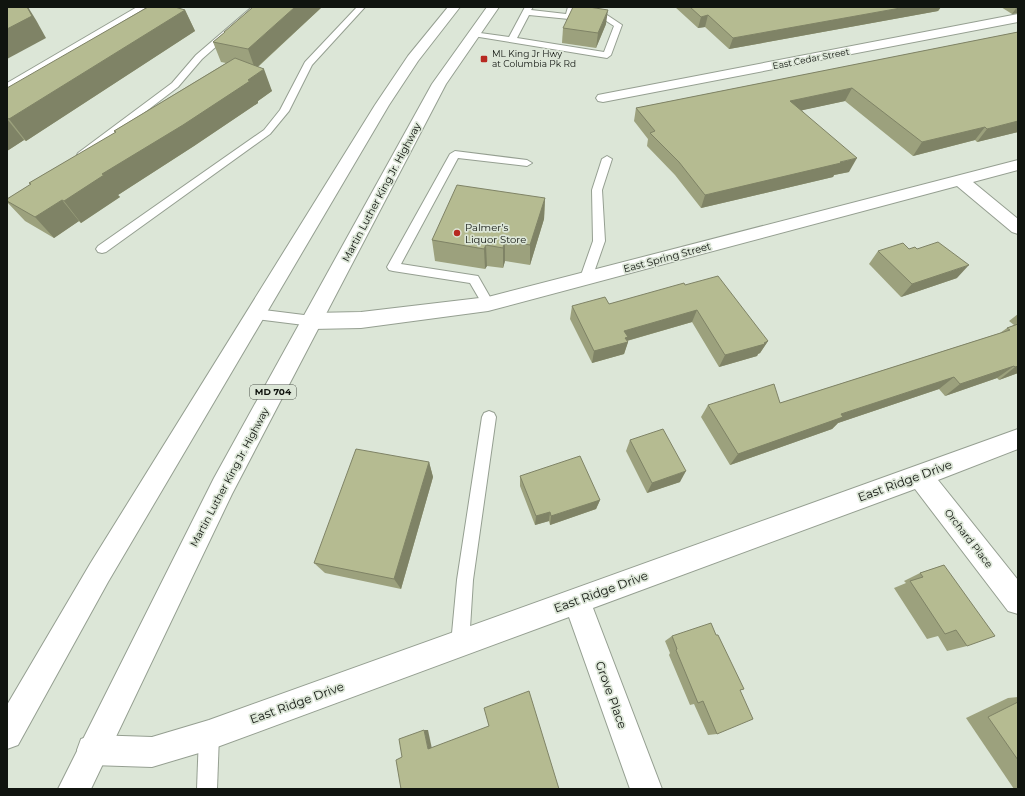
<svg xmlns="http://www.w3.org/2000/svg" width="1025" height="796" font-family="Montserrat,sans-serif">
<rect width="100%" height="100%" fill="#dce6d7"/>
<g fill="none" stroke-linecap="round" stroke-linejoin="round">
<defs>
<g id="service">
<path d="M137,7h10l-140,83v-7z"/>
<path d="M252,7h9l-59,52 -24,28 -92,70h-8l-1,-2 1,-2 94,-70 24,-28z"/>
<path d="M357,7h8l-53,58 -23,46 -19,23 -164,118 -4,1 -4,-1 -2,-3 2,-3 166,-116 16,-20 25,-48z"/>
<path d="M525,7h8l-2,3 35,4 2,-7h8l-3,10 -4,2 -40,-4 -12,23 87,14 10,-26 -29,-19h10l27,18 -11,30 -4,3 -134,-22 -4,-2 4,-2 36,5z"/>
<path d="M455,151l72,9 5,3 -5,3 -69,-8 -57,106 77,12 16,28 -2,3 -4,2 -4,-2 -14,-24 -77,-12 -4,-1 -2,-3 63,-113z"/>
<path d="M607,156l5,3 -10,31 3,51 -13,37 -2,3 -4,1 -4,-1 -2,-3 13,-37 -1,-51 10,-31z"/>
<path d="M256,309l56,7 5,1 1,4 -1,4 -5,1 -56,-7 -4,-2 -2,-3 2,-3z"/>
<path d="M489,411l5,2 2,4 -23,163 -4,64 -3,6 -6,3 -6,-3 -3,-6 6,-64 25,-163 2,-4z"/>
<path d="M209,725l7,3 3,7 -2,54h-20l2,-54 3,-7z"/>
</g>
<g id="minor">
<path d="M1018,14v8l-415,80 -5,-1 -2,-3 2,-3 5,-1z"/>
<path d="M1018,160v10l-45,12 45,37v15l-6,-2 -55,-46 -469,125 -127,17 -49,1 -7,-2 -3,-6 3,-6 7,-2 49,-1 127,-15z"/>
<path d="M1018,429v20l-80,31 80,100v34l-10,-3 -93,-122 -322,119 69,181h-32l-61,-172 -360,133 -57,17 -60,-2 -11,-4 -4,-11 4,-11 11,-4 60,2 57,-17z"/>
</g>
<g id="primary">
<path d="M448,7h12l-42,54 -29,44 -281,477 -90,163 -11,4v-44l83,-141 285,-459 33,-49z"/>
<path d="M487,7h12l-53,77 -214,410 -141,295h-33l156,-311 218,-394z"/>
</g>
</defs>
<use href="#service" stroke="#959f91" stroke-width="2"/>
<use href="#minor" stroke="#959f91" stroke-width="2"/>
<use href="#primary" stroke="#959f91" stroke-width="2"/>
<use href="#service" fill="#fff" fill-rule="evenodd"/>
<use href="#minor" fill="#fff" fill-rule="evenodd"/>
<use href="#primary" fill="#fff" fill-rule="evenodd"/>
</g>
<g fill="#9ca17d">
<path d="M253,7h69l-64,60 14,24 -14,10v2l-64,43 -76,49 2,2 -39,26 -2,-2 -25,17 -29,-17 -18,-19v-3l24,-14 -2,-2 86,-50 -1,-2 112,-68 -5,-1 -8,-20 11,-9v-1z"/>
<path d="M675,7h266l-3,4 -209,38 -24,-22 -7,1z"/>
<path d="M1001,7h17v6l-6,1z"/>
<path d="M185,10l10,21 -169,110 -2,-1 -17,11v-63z"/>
<path d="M606,24l-10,24 -34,-5 1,-15z"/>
<path d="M1018,32v100l-41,10 -2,-2 -62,16 -68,-55 -43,9 47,62 -15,3 -1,2 -132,31 -26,-33 -28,-29 1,-7 -14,-18 2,-13z"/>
<path d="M545,198l-1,21 -14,46 -25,-4 -2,7 -16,-2 -2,3 -50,-8 -3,-21z"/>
<path d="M909,249h8l40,29 -56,19 -32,-33 9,-13z"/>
<path d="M685,285l83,56 -8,12 -2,1 -1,2 -38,11 -27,-45 -65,19 1,1 -4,12 -32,9 -22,-44 2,-13 37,-2z"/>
<path d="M1018,314v59l-19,7 -2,-2 -52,18 -6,-7 -101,34 -6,6 -102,36 -29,-48 7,-12 72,-2 220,-70 7,-5 7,-3 -5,-4z"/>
<path d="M630,440l50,42 -33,11 -21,-42z"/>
<path d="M429,462l4,15 -32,112 -76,-16 -11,-10z"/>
<path d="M520,476l80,24 -4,9 -46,16 -1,-4 -14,4 -15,-39z"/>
<path d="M944,565l23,81 -20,5 -9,-15 -11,3 -33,-51 12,-5 -2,-2 16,-8z"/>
<path d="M672,636l68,54 -23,44 -9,1 -14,-31 -4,1 -21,-50 1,-2 -5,-12z"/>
<path d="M1018,697v92h-4l-48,-71 42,-20z"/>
</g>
<g fill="#7f8366">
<path d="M27,7h1l8,13 10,18 -39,21v-30z"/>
<path d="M295,7h27l-67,62 -7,-20z"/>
<path d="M906,7h35l-3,4 -209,38 4,-11z"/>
<path d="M1017,7h1v6l-6,1z"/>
<path d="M185,10l10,21 -169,110 -17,-22z"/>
<path d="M608,10l-2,14 -10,24 2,-15z"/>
<path d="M708,15l-3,12 -7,1 3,-11z"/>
<path d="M264,69l8,22 -14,10v2l-64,43 -76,49 2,2 -39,26 -17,-22 38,-27z"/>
<path d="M852,88l-7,13 -60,13 5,-13z"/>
<path d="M7,119l17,21 -17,11z"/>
<path d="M1018,121v11l-41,10 10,-13z"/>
<path d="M985,127l-10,13 -62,16 9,-14z"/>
<path d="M857,158l-8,14 -15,3 -1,2 -132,31 4,-13z"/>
<path d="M545,198l-1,21 -14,46v-20z"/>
<path d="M62,200l17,21 -25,17 -19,-21z"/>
<path d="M505,240v21l-2,7v-20z"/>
<path d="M486,245l1,21 -2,3 -1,-20z"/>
<path d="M969,265l-12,13 -56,19 11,-13z"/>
<path d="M697,310l-5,12 -66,19 2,1 -4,12 -32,9 2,-12 30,-20z"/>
<path d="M768,341l-8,12 -2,1 -1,2 -38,11 6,-12z"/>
<path d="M1014,366l-17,12 -52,18 15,-12z"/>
<path d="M1018,366v7l-19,7 16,-13z"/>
<path d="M954,377l-15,12 -101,34 -6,6 -102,36 8,-11 103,-40z"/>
<path d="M429,462l4,15 -32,112 -7,-10z"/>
<path d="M686,471l-6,11 -33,11 5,-10z"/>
<path d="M600,500l-4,9 -46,16 1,-9z"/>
<path d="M550,512l-1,9 -14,4 1,-9z"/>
<path d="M424,730h4l4,19h-4z"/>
</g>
<g fill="#b5bb91" stroke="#7f8366">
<path d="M7,7h20l5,9 -25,13z"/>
<path d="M148,7h27l10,3 -176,109 -2,-1v-30z"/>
<path d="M253,7h42l-47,42 -35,-7 12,-10h-1z"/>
<path d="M573,7h16l19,3 -10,23 -35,-5z"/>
<path d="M690,7h216l-173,31 -25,-23 -7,2z"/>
<path d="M1018,32v89l-31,8 -2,-2 -63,15 -70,-54 -62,13 67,57 -17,4 1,1 -136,32 -26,-33 -29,-29 5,-2 -19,-23z"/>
<path d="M235,58l29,11 -16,11 2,1 -67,44 -81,49 2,1 -40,26 -2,-1 -27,17 -28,-16v-2l24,-15 -2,-1 87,-51 -2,-1z"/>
<path d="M457,185l88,13 -15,47 -25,-5 -2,8 -17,-3 -2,4 -52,-9z"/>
<path d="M938,242l31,23 -57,19 -34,-33 25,-8 6,6 6,-2 2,2z"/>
<path d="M718,276l50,65 -4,2 1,1 -40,11 -28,-45 -73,21 4,6 -3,1 3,4 -34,9 -22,-45 33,-9 4,7 75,-21 1,2z"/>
<path d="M1018,324v42l-3,1 -1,-1 -54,18 -6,-7 -113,37 2,3 -105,37 -30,-49 66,-21 6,19 230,-73 -3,-2z"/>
<path d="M663,429l23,42 -34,12 -22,-43z"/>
<path d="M356,449l73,13 -35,117 -80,-16z"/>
<path d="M580,456l20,44 -49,16 -1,-4 -14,4 -16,-40z"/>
<path d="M944,565l51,71 -28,10 -11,-16 -11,4 -35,-53 13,-4 -3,-4z"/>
<path d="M711,623l5,12h2l26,54 -4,1 13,29 -36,15 -14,-33 -5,2 -22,-53 1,-1 -5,-13z"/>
<path d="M529,691l30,98h-158l-5,-29 6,-3 -3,-18 25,-9 4,19 61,-23 -5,-18z"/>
<path d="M1018,702v58l-30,-43z"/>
</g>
<g fill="#b72921" stroke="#dce6d7" stroke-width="1.5">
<rect x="480" y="55" width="8" height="8" rx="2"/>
<circle cx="457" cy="233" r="4"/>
</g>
<g text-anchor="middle" stroke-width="3.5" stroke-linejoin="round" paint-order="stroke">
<g font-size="9" fill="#10140f" stroke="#dce6d7" text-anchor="start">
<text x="492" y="57">ML King Jr Hwy<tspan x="492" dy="10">at Columbia Pk Rd</tspan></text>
</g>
<g font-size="9" fill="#10140f" stroke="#dce6d7">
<text transform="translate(811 59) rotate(-11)" y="3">East Cedar Street</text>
</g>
<rect fill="#dce6d7" stroke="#4d534b" stroke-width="1" x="250" y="385" width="46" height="14" rx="3"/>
<g font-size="9" font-weight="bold" fill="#10140f">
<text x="273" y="395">MD 704</text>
</g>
<g font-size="10" fill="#10140f" stroke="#dce6d7">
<text transform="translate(381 192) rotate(-62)" y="4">Martin Luther King Jr. Highway</text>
<text transform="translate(667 257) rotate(-15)" y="4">East Spring Street</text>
<text transform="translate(229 477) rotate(-62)" y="4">Martin Luther King Jr. Highway</text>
<text transform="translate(969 538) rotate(52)" y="4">Orchard Place</text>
</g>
<g font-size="10" fill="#10140f" stroke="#dce6d7" text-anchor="start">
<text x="465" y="231">Palmer’s<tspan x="465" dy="12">Liquor Store</tspan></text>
</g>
<g font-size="12" fill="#10140f" stroke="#dce6d7">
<text transform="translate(905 481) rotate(-20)" y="4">East Ridge Drive</text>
<text transform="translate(601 592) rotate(-20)" y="4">East Ridge Drive</text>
<text transform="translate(611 695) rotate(70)" y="4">Grove Place</text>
<text transform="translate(297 703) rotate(-20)" y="4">East Ridge Drive</text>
</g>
</g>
<rect width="1025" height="796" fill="none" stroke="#10140f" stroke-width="16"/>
</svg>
